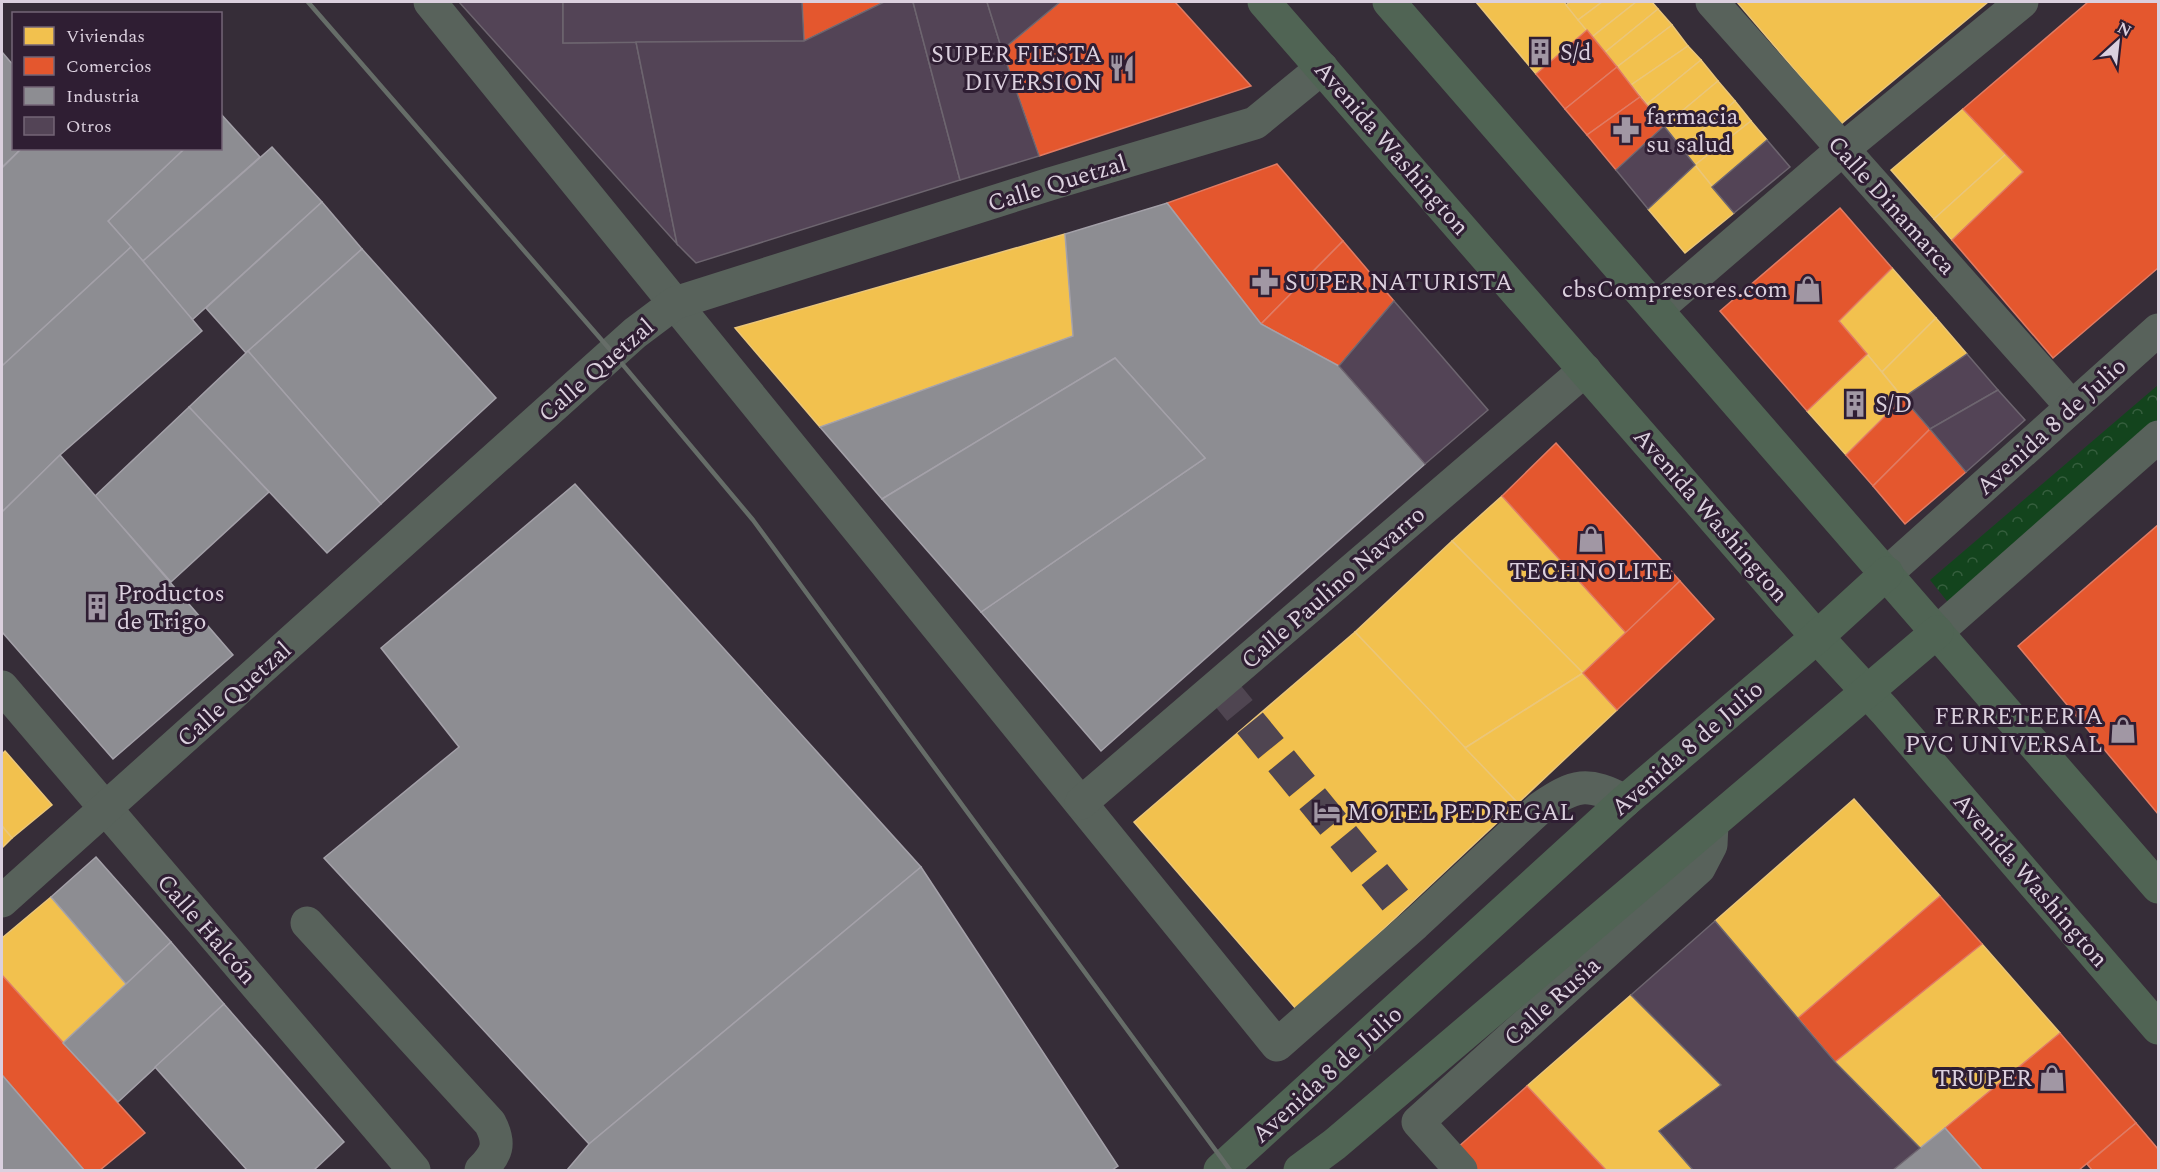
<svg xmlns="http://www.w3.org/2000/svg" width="2160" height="1172" font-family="Spectral,serif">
<defs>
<pattern id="park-crowns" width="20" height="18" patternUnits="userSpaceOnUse" patternTransform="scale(1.5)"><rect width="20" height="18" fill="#13441d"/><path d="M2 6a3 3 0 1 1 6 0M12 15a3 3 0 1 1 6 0" fill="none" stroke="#355e3d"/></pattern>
</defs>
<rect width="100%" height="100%" fill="#362d38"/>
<path fill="url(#park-crowns)" d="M2158,385v37l-203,189 -25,-31z"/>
<g fill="#f2c14e" stroke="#ebc679" stroke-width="1.5">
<path d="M1476,2h88l23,28 -51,44z"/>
<path d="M1570,2h32l-24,18 -12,-15z"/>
<path d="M1602,2h34l-44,35 -14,-17z"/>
<path d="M1636,2h16l6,7 -54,44 -12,-16z"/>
<path d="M1737,2h251l-147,122z"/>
<path d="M1658,9l14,16 -55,42 -13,-14z"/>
<path d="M1672,25l16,21 -57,39 -14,-18z"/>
<path d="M1688,46l13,14 -54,44 -16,-19z"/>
<path d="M1701,60l17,21 -54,45 -17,-22z"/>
<path d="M1718,81l17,20 -53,47 -18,-22z"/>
<path d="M1735,101l16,20 -56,44 -13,-17z"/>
<path d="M1963,109l43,45 -72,65 -43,-49z"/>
<path d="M1751,121l16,19 -55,47 -17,-22z"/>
<path d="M2006,154l17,18 -71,68 -18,-21z"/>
<path d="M1695,165l39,48 -49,40 -37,-44z"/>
<path d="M1065,234l8,102 -253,91 -85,-99z"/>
<path d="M1892,268l44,50 -54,54 -43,-51z"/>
<path d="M1936,318l31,36 -64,44 -21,-26z"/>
<path d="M1867,354l36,44 -57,57 -39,-44z"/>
<path d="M1502,496l124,137 -43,40 -131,-132z"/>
<path d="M1452,541l131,132 -118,75 -110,-116z"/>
<path d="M1355,632l163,171 -221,207 -163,-188z"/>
<path d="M1583,673l34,37 -99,93 -53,-55z"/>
<path d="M5,751l47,54 -40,33 -10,-12v-72z"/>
<path d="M1854,799l86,97 -142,122 -83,-97z"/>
<path d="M2,826l10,12 -10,10z"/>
<path d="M51,897l75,87 -63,59 -61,-68v-37z"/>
<path d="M1982,944l78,89 -140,115 -85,-86z"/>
<path d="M1631,995l90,90 -62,46 34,39h-87l-79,-84z"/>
</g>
<g fill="#e4572e" stroke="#e17b63" stroke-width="1.5">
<path d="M802,2h82l-80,39z"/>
<path d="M1060,2h115l76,84 -212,70 -37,-106z"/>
<path d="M2088,2h70v266l-105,90 -101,-118 71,-68 -60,-63z"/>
<path d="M1587,30l30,37 -52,42 -29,-35z"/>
<path d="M1617,67l23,30 -53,38 -22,-26z"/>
<path d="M1640,97l24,29 -48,44 -29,-35z"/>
<path d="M1277,164l66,77 -82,83 -94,-121z"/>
<path d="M1840,208l52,60 -53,53 28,33 -60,57 -87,-100z"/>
<path d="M1343,241l51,60 -55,65 -78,-42z"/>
<path d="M1903,398l27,31 -57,57 -27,-31z"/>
<path d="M1930,429l36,43 -61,52 -32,-38z"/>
<path d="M1556,443l124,138 -54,52 -124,-137z"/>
<path d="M2158,525v289l-140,-168z"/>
<path d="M1680,581l34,38 -97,91 -34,-37z"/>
<path d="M1940,896l42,48 -147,118 -37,-44z"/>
<path d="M2,975l143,158 -45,37h-16l-82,-95z"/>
<path d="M2060,1033l76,90 -57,47h-97l-37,-42z"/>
<path d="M1527,1086l79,84h-129l-20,-22z"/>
<path d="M2136,1123l22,26v21h-66l-5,-6z"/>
</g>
<g fill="#8d8d92" stroke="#a4a1a9" stroke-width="1.5">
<path d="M2,52l12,14v82h8l-20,19z"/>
<path d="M220,113l40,44 -117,104 -35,-40 75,-71 -2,-2h39z"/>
<path d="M272,147l50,55 -130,118 -49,-59z"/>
<path d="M22,148l161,2 -75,71 23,26 -129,119v-198z"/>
<path d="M322,202l40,47 -116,104 -40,-45z"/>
<path d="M1167,203l94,121 78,42 86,98 -324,287 -120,-139 224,-154 -90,-100 -233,141 -62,-72 253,-91 -8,-102z"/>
<path d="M131,247l71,84 -142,124 -58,57v-146z"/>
<path d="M362,249l134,149 -115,106 -133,-153z"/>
<path d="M248,351l133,153 -54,49 -138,-146z"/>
<path d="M1115,358l90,100 -224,154 -99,-113z"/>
<path d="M189,407l80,85 -98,90 -76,-86z"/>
<path d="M60,455l173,200 -120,104 -111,-127v-120z"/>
<path d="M575,484l346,383 -332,277 -265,-286 135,-111 -78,-99z"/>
<path d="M96,857l75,85 -45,42 -75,-87z"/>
<path d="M921,867l197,299 -6,4h-545l22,-26z"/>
<path d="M171,942l53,62 -106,98 -55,-59z"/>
<path d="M224,1004l120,138 -30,28h-67l-92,-103z"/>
<path d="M2,1075l82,95h-82z"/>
<path d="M1945,1128l37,42h-89l27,-22z"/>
</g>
<g fill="#534456" stroke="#6d656f" stroke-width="1.5">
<path d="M459,2h104v41l73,-1 41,202z"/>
<path d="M563,2h239l2,39 -241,2z"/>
<path d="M884,2h29l47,178 -264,83 -19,-19 -41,-202 168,-1z"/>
<path d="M913,2h74l15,48 37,106 -79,24z"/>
<path d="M987,2h73l-58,48z"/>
<path d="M1664,126l31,39 -47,44 -32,-39z"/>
<path d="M1767,140l23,27 -56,46 -22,-26z"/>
<path d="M1394,301l94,109 -63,54 -86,-98z"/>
<path d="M1967,354l31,36 -68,39 -27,-31z"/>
<path d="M1998,390l27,30 -59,52 -36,-43z"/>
<path d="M1715,921l120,141 85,86 -27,22h-200l-34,-39 62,-46 -90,-90z"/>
</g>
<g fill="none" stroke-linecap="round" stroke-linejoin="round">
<path stroke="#4f4551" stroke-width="33" stroke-dasharray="33 16" stroke-linecap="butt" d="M1219,685l196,239"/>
<g stroke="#58625b" stroke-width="33">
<path d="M430,2l847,1043 138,-121 125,-116c35,-24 47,-27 85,-7"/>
<path d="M1712,2l360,405"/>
<path d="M1657,309l186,-160 179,-147"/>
<path d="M1887,573l271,-243"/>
<path d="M1937,632l221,-195"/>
<path d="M2,687l412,483"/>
<path d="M1081,803l504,-433"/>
<path d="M2,901l633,-568 40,-30 375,-119 205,-61 67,-55"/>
<path d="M307,923l183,200c11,21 7,31 -9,47"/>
<path d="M1461,1170l-43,-48 281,-254 12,-23 1,-21"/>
</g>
<g stroke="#506454" stroke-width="33">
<path d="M1264,2l553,635 68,74 273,317"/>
<path d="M1389,2l769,885"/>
<path d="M1220,1170l405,-369 192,-164 70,-64"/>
<path d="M1300,1170l35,-26 602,-512"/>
</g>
<path stroke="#666d68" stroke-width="4.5" d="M308,2l305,351 140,167 477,650"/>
</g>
<defs>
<symbol id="building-bare" viewBox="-9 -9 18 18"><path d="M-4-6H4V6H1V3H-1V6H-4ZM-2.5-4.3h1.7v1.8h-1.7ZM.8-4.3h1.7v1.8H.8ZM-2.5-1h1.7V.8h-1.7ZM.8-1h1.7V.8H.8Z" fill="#a197a4" stroke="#2f1e33" stroke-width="2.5" paint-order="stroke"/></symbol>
<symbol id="restaurant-bare" viewBox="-9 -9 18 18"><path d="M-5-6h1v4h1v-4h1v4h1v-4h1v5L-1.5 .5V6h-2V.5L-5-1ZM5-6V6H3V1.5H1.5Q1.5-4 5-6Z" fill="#a197a4" stroke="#2f1e33" stroke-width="2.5" paint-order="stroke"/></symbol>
<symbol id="pharmacy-bare" viewBox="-9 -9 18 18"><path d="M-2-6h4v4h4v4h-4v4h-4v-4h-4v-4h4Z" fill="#a197a4" stroke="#2f1e33" stroke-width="2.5" paint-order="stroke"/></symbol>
<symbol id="shop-bare" viewBox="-9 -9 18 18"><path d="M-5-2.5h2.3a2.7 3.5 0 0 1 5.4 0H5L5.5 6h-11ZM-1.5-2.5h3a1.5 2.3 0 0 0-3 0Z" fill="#a197a4" stroke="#2f1e33" stroke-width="2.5" paint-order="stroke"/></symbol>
<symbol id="hotel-bare" viewBox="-9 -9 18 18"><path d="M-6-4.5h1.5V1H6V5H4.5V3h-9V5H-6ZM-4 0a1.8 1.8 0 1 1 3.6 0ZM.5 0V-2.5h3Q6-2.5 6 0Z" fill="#a197a4" stroke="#2f1e33" stroke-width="2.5" paint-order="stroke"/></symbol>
</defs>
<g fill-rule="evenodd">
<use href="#building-bare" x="1521" y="33" width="38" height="38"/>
<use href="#restaurant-bare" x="1103" y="49" width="38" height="38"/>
<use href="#pharmacy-bare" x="1607" y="111" width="38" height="38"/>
<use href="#pharmacy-bare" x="1246" y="263" width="38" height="38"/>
<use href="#shop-bare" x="1789" y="270" width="38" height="38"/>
<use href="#building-bare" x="1836" y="385" width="38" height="38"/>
<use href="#shop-bare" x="1572" y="520" width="38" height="38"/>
<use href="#building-bare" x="78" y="588" width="38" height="38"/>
<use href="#shop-bare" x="2104" y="711" width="38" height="38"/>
<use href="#hotel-bare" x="1308" y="793" width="38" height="38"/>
<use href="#shop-bare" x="2033" y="1059" width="38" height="38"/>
</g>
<g text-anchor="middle" stroke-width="6" stroke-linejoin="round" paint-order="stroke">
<g font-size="24" fill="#dbd0de" stroke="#2f1e33" text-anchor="start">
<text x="1560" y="60">S/d</text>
<text x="1102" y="62" text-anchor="end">SUPER FIESTA<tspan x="1102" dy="28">DIVERSION</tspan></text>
<text x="1646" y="124">farmacia<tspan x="1646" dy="28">su salud</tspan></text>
<text x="1285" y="290">SUPER NATURISTA</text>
<text x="1788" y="297" text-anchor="end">cbsCompresores.com</text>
<text x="1875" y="412">S/D</text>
<text x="1591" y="579" text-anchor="middle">TECHNOLITE</text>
<text x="117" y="601">Productos<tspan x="117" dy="28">de Trigo</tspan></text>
<text x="2103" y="724" text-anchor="end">FERRETEERIA<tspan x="2103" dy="28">PVC UNIVERSAL</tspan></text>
<text x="1347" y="820">MOTEL PEDREGAL</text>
<text x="2032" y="1086" text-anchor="end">TRUPER</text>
</g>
<g font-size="24" fill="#dbd0de" stroke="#2f1e33">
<text transform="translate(1392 148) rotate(49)" y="8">Avenida Washington</text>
<text transform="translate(1057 183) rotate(-17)" y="8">Calle Quetzal</text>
<text transform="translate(1892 205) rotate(48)" y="8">Calle Dinamarca</text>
<text transform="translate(596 370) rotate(-41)" y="8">Calle Quetzal</text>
<text transform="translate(2051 426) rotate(-42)" y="8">Avenida 8 de Julio</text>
<text transform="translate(1711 515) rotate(49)" y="8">Avenida Washington</text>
<text transform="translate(1333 587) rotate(-41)" y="8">Calle Paulino Navarro</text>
<text transform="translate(234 694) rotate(-42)" y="8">Calle Quetzal</text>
<text transform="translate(1687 748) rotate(-41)" y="8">Avenida 8 de Julio</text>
<text transform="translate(2031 880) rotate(49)" y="8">Avenida Washington</text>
<text transform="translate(207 929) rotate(49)" y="8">Calle Halcón</text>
<text transform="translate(1552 1001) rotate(-42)" y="8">Calle Rusia</text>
<text transform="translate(1327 1074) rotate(-42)" y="8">Avenida 8 de Julio</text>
</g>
</g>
<rect width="2160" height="1172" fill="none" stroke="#dbd0de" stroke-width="6"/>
<rect x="12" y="12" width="210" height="138" fill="#2f1e33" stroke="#746577" stroke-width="1.5"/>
<rect x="24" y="27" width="30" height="18" fill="#f2c14e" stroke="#746577" stroke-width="1.5"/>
<text x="66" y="42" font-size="18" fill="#dbd0de">Viviendas</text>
<rect x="24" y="57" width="30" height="18" fill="#e4572e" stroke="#746577" stroke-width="1.5"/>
<text x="66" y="72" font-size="18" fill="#dbd0de">Comercios</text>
<rect x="24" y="87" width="30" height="18" fill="#8d8d92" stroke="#746577" stroke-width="1.5"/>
<text x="66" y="102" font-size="18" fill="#dbd0de">Industria</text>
<rect x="24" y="117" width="30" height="18" fill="#534456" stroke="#746577" stroke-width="1.5"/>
<text x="66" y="132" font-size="18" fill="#dbd0de">Otros</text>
<g transform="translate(2118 42) rotate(27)" stroke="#2f1e33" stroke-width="4.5" paint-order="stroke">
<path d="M0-4.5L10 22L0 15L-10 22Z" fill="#dbd0de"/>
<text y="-9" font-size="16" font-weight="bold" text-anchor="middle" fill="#dbd0de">N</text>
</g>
</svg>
